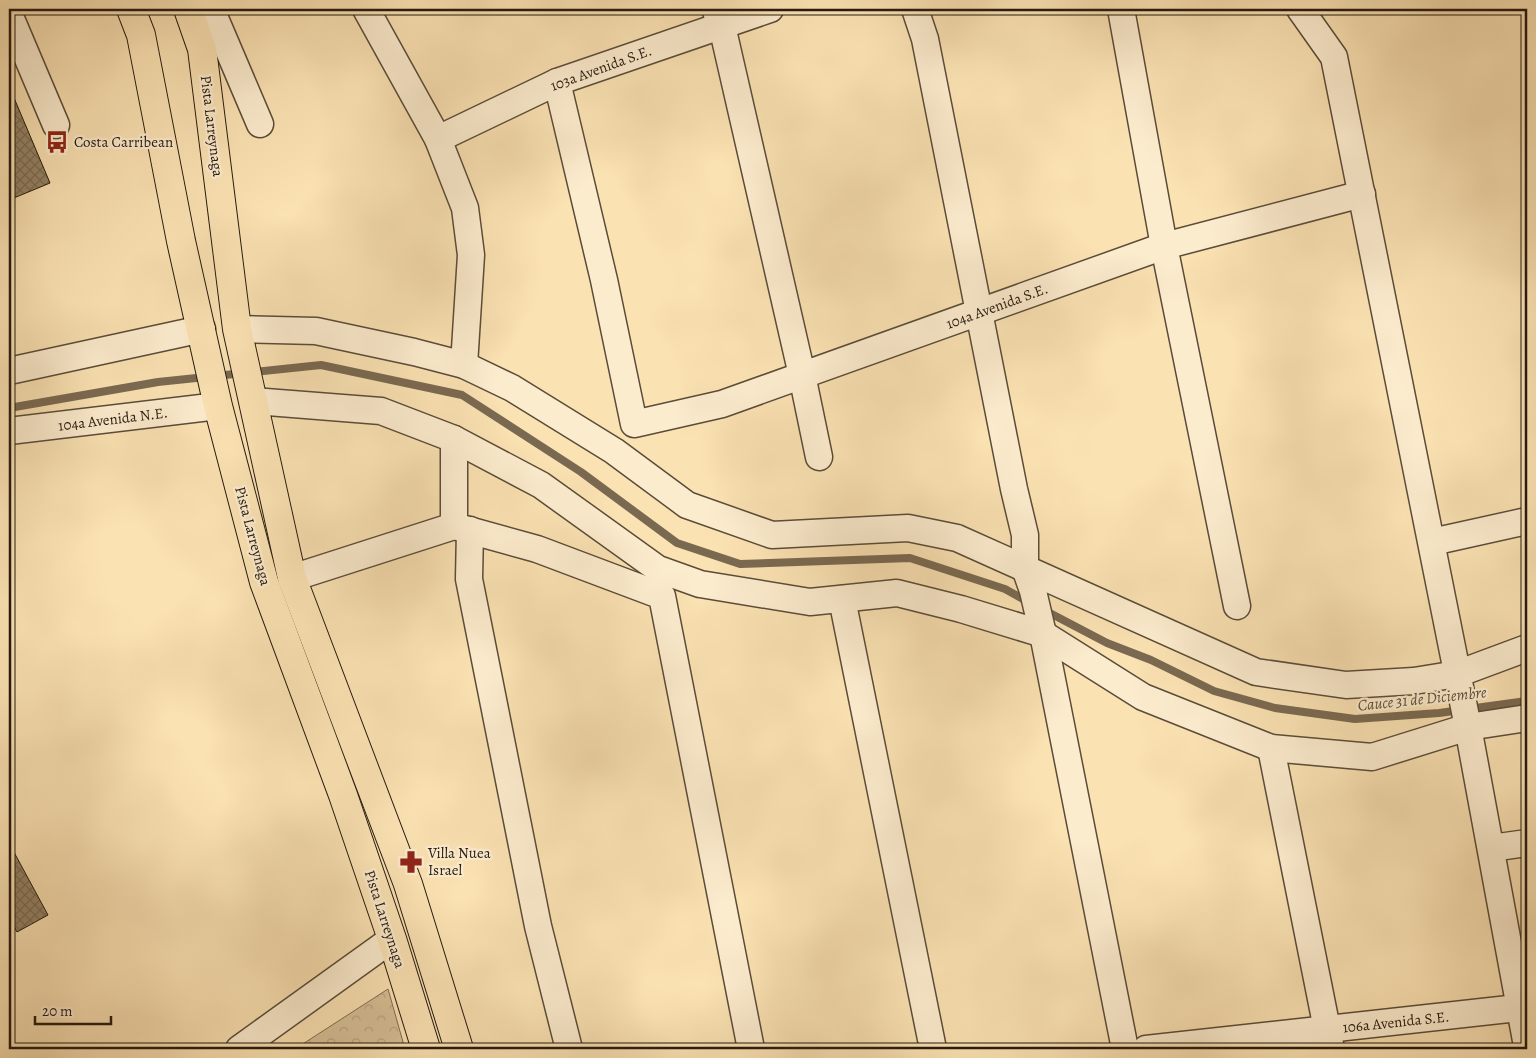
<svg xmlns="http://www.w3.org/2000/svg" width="1536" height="1058" font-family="Alegreya,serif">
<defs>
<pattern id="forest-crowns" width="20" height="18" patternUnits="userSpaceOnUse" patternTransform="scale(1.25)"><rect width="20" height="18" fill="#d7c097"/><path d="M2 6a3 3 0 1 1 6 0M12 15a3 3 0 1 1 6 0" fill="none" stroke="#b8a481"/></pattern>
<pattern id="building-cross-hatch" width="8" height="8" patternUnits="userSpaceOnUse" patternTransform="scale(1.25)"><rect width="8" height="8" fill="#948265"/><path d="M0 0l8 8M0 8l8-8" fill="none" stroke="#796a52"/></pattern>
</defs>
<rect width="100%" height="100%" fill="#fbe2b3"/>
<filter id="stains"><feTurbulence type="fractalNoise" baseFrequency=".004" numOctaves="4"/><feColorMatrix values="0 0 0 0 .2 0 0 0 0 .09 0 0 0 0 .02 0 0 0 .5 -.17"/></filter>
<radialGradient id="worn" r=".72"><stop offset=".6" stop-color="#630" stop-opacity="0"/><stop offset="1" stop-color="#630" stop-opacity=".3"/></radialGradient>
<path fill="url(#forest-crowns)" stroke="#7e6d54" d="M388,989l17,60h-110z"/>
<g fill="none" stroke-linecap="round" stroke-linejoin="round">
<g stroke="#7a6951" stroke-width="8">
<path d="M9,408l149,-26 163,-17 141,30 119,77 96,71 63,21 170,-6 95,31 25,14"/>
<path d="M1044,610l63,33 44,17 63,31 61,17 80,11 84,-6 88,-12"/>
</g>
</g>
<g fill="url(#building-cross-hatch)" stroke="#251a10">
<path d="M9,86l41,97 -41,17z"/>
<path d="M9,843l39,72 -31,17 -8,-15z"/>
</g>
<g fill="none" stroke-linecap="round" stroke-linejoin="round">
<defs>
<g id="minor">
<path d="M211,9l49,115"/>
<path d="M366,9l72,130 27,69 6,47 -7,110"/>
<path d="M715,9l7,17 80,349 17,82"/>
<path d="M915,9l10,30 89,450 11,46v33l8,23 10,43 82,415"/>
<path d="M1121,9l43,237 73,360"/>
<path d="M1300,9l34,48 134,670 59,319"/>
<path d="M9,14l47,111"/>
<path d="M557,82l47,198 30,144 88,-20 442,-158 198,-52"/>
<path d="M438,139l119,-57 213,-73"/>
<path d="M237,329l79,2 98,21 50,13 48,23 102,63 73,54 85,30 136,-7 49,10 299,134 90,13 68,-4 43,-7 70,-26"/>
<path d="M9,371l193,-42"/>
<path d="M253,401l128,10 73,28 87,46 117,84 42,15 110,18 87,-9 64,16 82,25 100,63 128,51 101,9 96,-30 59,-9"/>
<path d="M9,431l209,-25"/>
<path d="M454,439v87"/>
<path d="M470,530l-1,49 69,347 31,123"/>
<path d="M1432,542l95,-21"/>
<path d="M292,578l162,-52 83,23 125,47 89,453"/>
<path d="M842,599l91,450"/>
<path d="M1271,748l60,301"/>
<path d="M1491,848l36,-5"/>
<path d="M239,1049l153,-110"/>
<path d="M1146,1049l381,-42"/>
</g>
<g id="major">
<path d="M131,9l10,26 40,206 37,165 46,176 79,213 49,144 34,110"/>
<path d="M188,9l14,40 35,280 55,249 116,306 51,165"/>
</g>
</defs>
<use href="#minor" stroke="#5a4c39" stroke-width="29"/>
<use href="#major" stroke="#251a10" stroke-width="30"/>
<use href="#minor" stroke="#fcecce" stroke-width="26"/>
<use href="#major" stroke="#fbe2b3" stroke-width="28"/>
</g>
<defs>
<symbol id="bus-bare" viewBox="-9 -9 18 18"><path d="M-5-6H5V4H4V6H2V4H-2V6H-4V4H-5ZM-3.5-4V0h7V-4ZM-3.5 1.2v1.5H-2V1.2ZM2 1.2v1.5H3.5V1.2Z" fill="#8f2418" stroke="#fcecce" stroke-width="2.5" paint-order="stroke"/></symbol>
<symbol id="pharmacy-bare" viewBox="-9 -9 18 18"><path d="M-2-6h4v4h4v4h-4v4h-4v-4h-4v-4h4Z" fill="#8f2418" stroke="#fcecce" stroke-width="2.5" paint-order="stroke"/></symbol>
</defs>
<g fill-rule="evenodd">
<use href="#bus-bare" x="41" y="126" width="32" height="32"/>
<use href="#pharmacy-bare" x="395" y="846" width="32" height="32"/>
</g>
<g text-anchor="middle" stroke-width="4.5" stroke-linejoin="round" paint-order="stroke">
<g font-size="15" fill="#251a10" stroke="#fcecce">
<text transform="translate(601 68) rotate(-20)" y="5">103a Avenida S.E.</text>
<text transform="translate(212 126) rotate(83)" y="5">Pista Larreynaga</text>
<text transform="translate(997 306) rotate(-20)" y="5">104a Avenida S.E.</text>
<text transform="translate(113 419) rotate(-7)" y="5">104a Avenida N.E.</text>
<text transform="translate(253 536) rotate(75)" y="5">Pista Larreynaga</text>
<text transform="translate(385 919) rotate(72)" y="5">Pista Larreynaga</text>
<text transform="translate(1396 1022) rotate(-6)" y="5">106a Avenida S.E.</text>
</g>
<g font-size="15" fill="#251a10" stroke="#fcecce" text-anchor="start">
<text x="74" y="147">Costa Carribean</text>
<text x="428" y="858">Villa Nuea<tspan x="428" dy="17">Israel</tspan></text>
</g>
<g font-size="16" font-style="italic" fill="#5d4f3b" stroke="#fcecce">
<text transform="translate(1422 698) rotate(-6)" y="6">Cauce 31 de Diciembre</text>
</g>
</g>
<rect width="1536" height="1058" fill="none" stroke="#fbe2b3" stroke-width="30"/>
<rect x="10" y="10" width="1516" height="1038" fill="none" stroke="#251a10" stroke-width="2.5"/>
<rect x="15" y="15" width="1506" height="1028" fill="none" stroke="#251a10"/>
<path d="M35 1016v8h76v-8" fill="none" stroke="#251a10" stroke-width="2.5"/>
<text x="42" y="1016" font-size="15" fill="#251a10" stroke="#fcecce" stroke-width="4" paint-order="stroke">20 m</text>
<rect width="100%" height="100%" filter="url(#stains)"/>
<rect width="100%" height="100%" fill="url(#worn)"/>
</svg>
